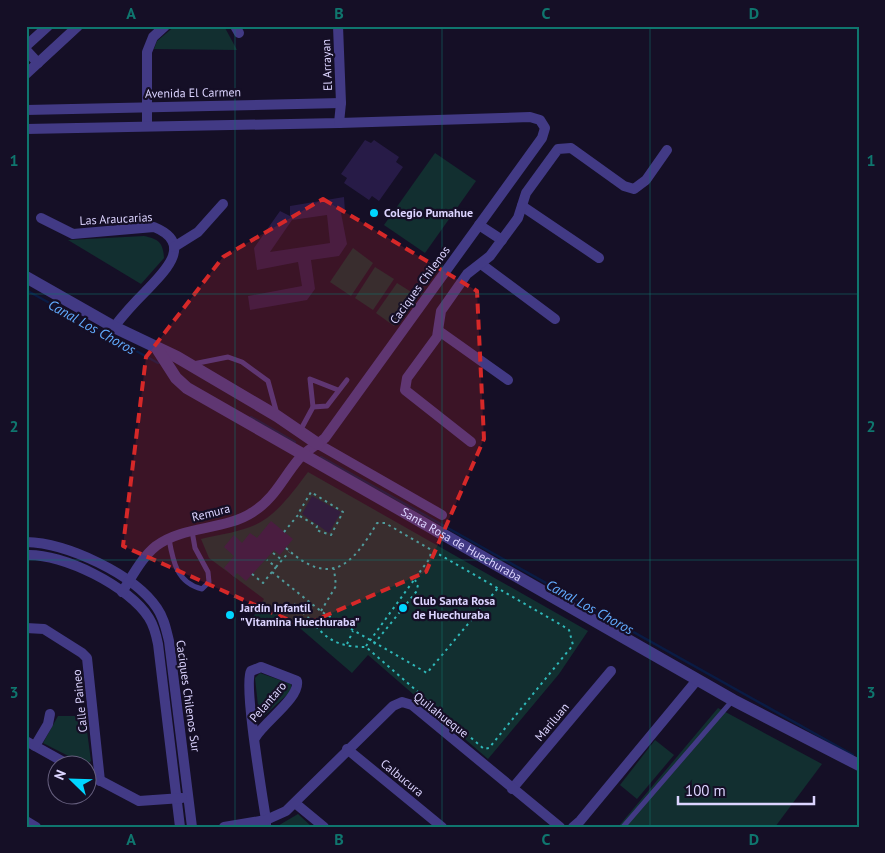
<svg xmlns="http://www.w3.org/2000/svg" width="885" height="853" font-family="'PT Sans',sans-serif">
<rect width="100%" height="100%" fill="#150f26"/>
<g fill="#122f30">
<path d="M175,26h49l13,24 -83,-1 3,-8z"/>
<path d="M435,153l41,28 -51,72 -41,-28z"/>
<path d="M144,236c15,3 19,7 20,22l-23,26 -73,-44z"/>
<path d="M353,248l20,15 -22,33 -21,-14z"/>
<path d="M375,267l19,12 -21,31 -18,-12z"/>
<path d="M397,283l19,12 -22,31 -18,-13z"/>
<path d="M308,472l280,159 -29,43 -71,85 -120,-104 -16,18 -65,-56 -3,11 -32,-9 12,-20 -55,-41 -8,-19c16,-4 33,-6 49,-12 25,-9 42,-34 58,-55z"/>
<path d="M260,673l31,11 1,6 -29,27 -4,-2 -4,-37z"/>
<path d="M718,708l104,56 -47,63h-157z"/>
<path d="M58,716h27l6,45 -5,4 -43,-22z"/>
<path d="M655,740l19,15 -37,44 -17,-14z"/>
<path d="M298,814l14,13h-36z"/>
</g>
<path fill="#0a1b44" d="M312,496l29,16 -12,21 -27,-19z"/>
<g fill="none" stroke-linecap="round" stroke-linejoin="round">
<g stroke="#0a1b44" stroke-width="2.5">
<path d="M26,290l132,73"/>
<path d="M251,417l44,25"/>
<path d="M321,457l532,298"/>
</g>
</g>
<g fill="#271b47" fill-rule="evenodd">
<path d="M365,140l6,3 3,-3 25,17 -3,5 7,5 -24,34 -7,-5 -3,4 -25,-17 3,-5 -6,-4z"/>
<path d="M344,197l1,15 -4,1 6,31 -8,12 -28,4 4,29 -8,11 -57,10 -2,-14 54,-10 -4,-24 -41,8 -3,-22 26,-37 10,5v-10zM327,215l3,28 -60,9 22,-32z"/>
<path d="M271,521l22,18 -13,16 -6,-5 -28,31 -9,-8 -3,4 -10,-9 10,-12 -10,-9 10,-12 8,8 8,-10 7,5z"/>
</g>
<g fill="none" stroke-linecap="round" stroke-linejoin="round">
<g stroke="#2fb8b9" stroke-width="2" stroke-dasharray="2.5 4" stroke-linecap="butt">
<path d="M284,532l14,-17v-1l13,-22 32,20 -12,23 -15,-5 1,-4 -19,-11"/>
<path d="M286,548c44,40 66,18 91,-25h8l178,103 6,4 4,15 -84,103 -5,1 -118,-102c-43,0 -43,-18 -72,-43"/>
<path d="M273,553l9,7"/>
<path d="M276,567l13,-15"/>
<path d="M272,572l50,40 105,61 71,-85"/>
<path d="M252,574l11,9 13,-16 -9,-7"/>
<path d="M321,611l15,-25 -2,-17"/>
<path d="M347,644l6,-13"/>
<path d="M374,644l42,-52 2,-7 -3,-5"/>
<path d="M366,646l64,-88 1,-8"/>
</g>
<g stroke="#423a85" stroke-width="5">
<path d="M193,364l35,-7 14,5 26,19 9,33"/>
<path d="M313,407l-3,-28 28,11"/>
<path d="M300,431l13,-24 14,-1 20,-26"/>
<path d="M169,539c4,23 8,44 33,50l7,-7 -1,-10 -13,-24 -3,-17"/>
<path d="M623,827l109,-126"/>
</g>
<g stroke="#423a85" stroke-width="10">
<path d="M235,26l4,7"/>
<path d="M26,46l22,-20"/>
<path d="M26,50l12,13"/>
<path d="M26,74l52,-48"/>
<path d="M26,110l315,-7"/>
<path d="M147,126v-74l6,-15 12,-11"/>
<path d="M26,129l313,-6 2,-20 -3,-77"/>
<path d="M522,206l77,52"/>
<path d="M41,218l32,16 81,-7c41,17 10,45 -9,65 -11,11 -21,22 -31,35"/>
<path d="M479,225l23,15"/>
<path d="M174,247l24,-15 25,-28"/>
<path d="M481,264l74,55"/>
<path d="M439,331l69,49"/>
<path d="M471,442l-66,-52 2,-12 30,-41 4,-26 26,-37 23,-18 28,-38 8,-25 32,-44 13,-1 53,38 10,3 12,-9 21,-30"/>
<path d="M318,444l124,71"/>
<path d="M26,542c41,1 108,32 131,66 7,10 9,21 12,33l23,186"/>
<path d="M26,555c37,-2 104,32 123,63 5,8 7,16 9,26l22,183"/>
<path d="M122,592c10,-15 20,-35 34,-46 28,-21 68,-15 97,-34 21,-13 30,-34 45,-52 7,-9 18,-14 27,-22l217,-300 3,-10 -5,-8 -10,-3 -191,6"/>
<path d="M26,628l18,1 38,24 5,5 13,123"/>
<path d="M255,738c9,-16 45,-40 42,-57l-36,-14 -10,4c-8,12 12,128 15,149v5"/>
<path d="M26,741l45,25"/>
<path d="M35,746l13,-22 2,-10"/>
<path d="M347,749l95,78"/>
<path d="M88,774l51,27 43,-3"/>
<path d="M512,789l99,-118"/>
<path d="M295,803l29,24"/>
<path d="M26,821l10,6"/>
<path d="M224,827l42,-7 20,-9 107,-105 9,-4 10,3 148,122"/>
<path d="M573,827l7,-6 117,-141"/>
</g>
<g stroke="#423a85" stroke-width="12">
<path d="M26,277l88,50 63,30 100,59 41,28"/>
<path id="s1" d="M158,350l18,28 11,10 546,312 126,65"/>
</g>
</g>
<path fill="#d62828" fill-opacity="0.2" stroke="#d62828" stroke-width="4" stroke-dasharray="10 6" stroke-linejoin="round" d="M323,199l154,92 7,148 -58,133 -124,54 -179,-80 23,-189 77,-100z"/>
<path fill="none" stroke="#0f766e" stroke-width="1" stroke-opacity="0.55" d="M235,26v801M442,26v801M650,26v801M26,294h833M26,560h833"/>
<g fill="#00d5ff" stroke="#150f26" stroke-width="2">
<circle cx="374" cy="213" r="5"/>
<circle cx="403" cy="608" r="5"/>
<circle cx="230" cy="615" r="5"/>
</g>
<g text-anchor="middle" stroke-width="4.5" stroke-linejoin="round" paint-order="stroke">
<g font-size="12" fill="#dcd4ff" stroke="#150f26">
<text transform="translate(327 65) rotate(-92)" y="4">El Arrayan</text>
<text transform="translate(193 93) rotate(-1)" y="4">Avenida El Carmen</text>
<text transform="translate(116 219) rotate(-3)" y="4">Las Araucarias</text>
<text transform="translate(420 285) rotate(-54)" y="4">Caciques Chilenos</text>
<text transform="translate(211 513) rotate(-14)" y="4">Remura</text>
<text dy="4" stroke="none"><textPath href="#s1" startOffset="364">Santa Rosa de Huechuraba</textPath></text>
<text transform="translate(188 696) rotate(82)" y="4">Caciques Chilenos Sur</text>
<text transform="translate(80 701) rotate(-96)" y="4">Calle Paineo</text>
<text transform="translate(268 702) rotate(-49)" y="4">Pelantaro</text>
<text transform="translate(441 715) rotate(38)" y="4">Quilahueque</text>
<text transform="translate(552 722) rotate(-50)" y="4">Mariluan</text>
<text transform="translate(402 778) rotate(39)" y="4">Calbucura</text>
</g>
<g font-size="12" font-weight="bold" fill="#dcd4ff" stroke="#150f26" text-anchor="start">
<text x="384" y="217">Colegio Pumahue</text>
<text x="413" y="605">Club Santa Rosa<tspan x="413" dy="14">de Huechuraba</tspan></text>
<text x="240" y="612">Jardín Infantil<tspan x="240" dy="14">"Vitamina Huechuraba"</tspan></text>
</g>
<g font-size="14" font-style="italic" fill="#62acff" stroke="#150f26">
<text transform="translate(92 327) rotate(29)" y="5">Canal Los Choros</text>
<text transform="translate(590 607) rotate(29)" y="5">Canal Los Choros</text>
</g>
</g>
<rect width="885" height="853" fill="none" stroke="#150f26" stroke-width="55"/>
<g transform="translate(72 780) rotate(293)"><circle r="24" fill="#150f26" stroke="#655e7d"/>
<path d="M0-4L9 19L0 12L-9 19Z" fill="#00d5ff"/>
<text y="-8" font-size="14" font-weight="bold" text-anchor="middle" fill="#dcd4ff">N</text>
</g>
<path d="M678 796v8h136v-8" fill="none" stroke="#dcd4ff" stroke-width="2.5"/>
<text x="685" y="796" font-size="15" fill="#dcd4ff" stroke="#150f26" stroke-width="4" paint-order="stroke">100 m</text>
<rect x="28" y="28" width="830" height="798" fill="none" stroke="#0f766e" stroke-width="2"/>
<g font-size="16" text-anchor="middle" font-weight="bold" fill="#0f766e">
<text x="131" y="19">A</text>
<text x="339" y="19">B</text>
<text x="546" y="19">C</text>
<text x="754" y="19">D</text>
<text x="14" y="166">1</text>
<text x="871" y="166">1</text>
<text x="14" y="432">2</text>
<text x="871" y="432">2</text>
<text x="14" y="698">3</text>
<text x="871" y="698">3</text>
<text x="131" y="845">A</text>
<text x="339" y="845">B</text>
<text x="546" y="845">C</text>
<text x="754" y="845">D</text>
</g>
</svg>
